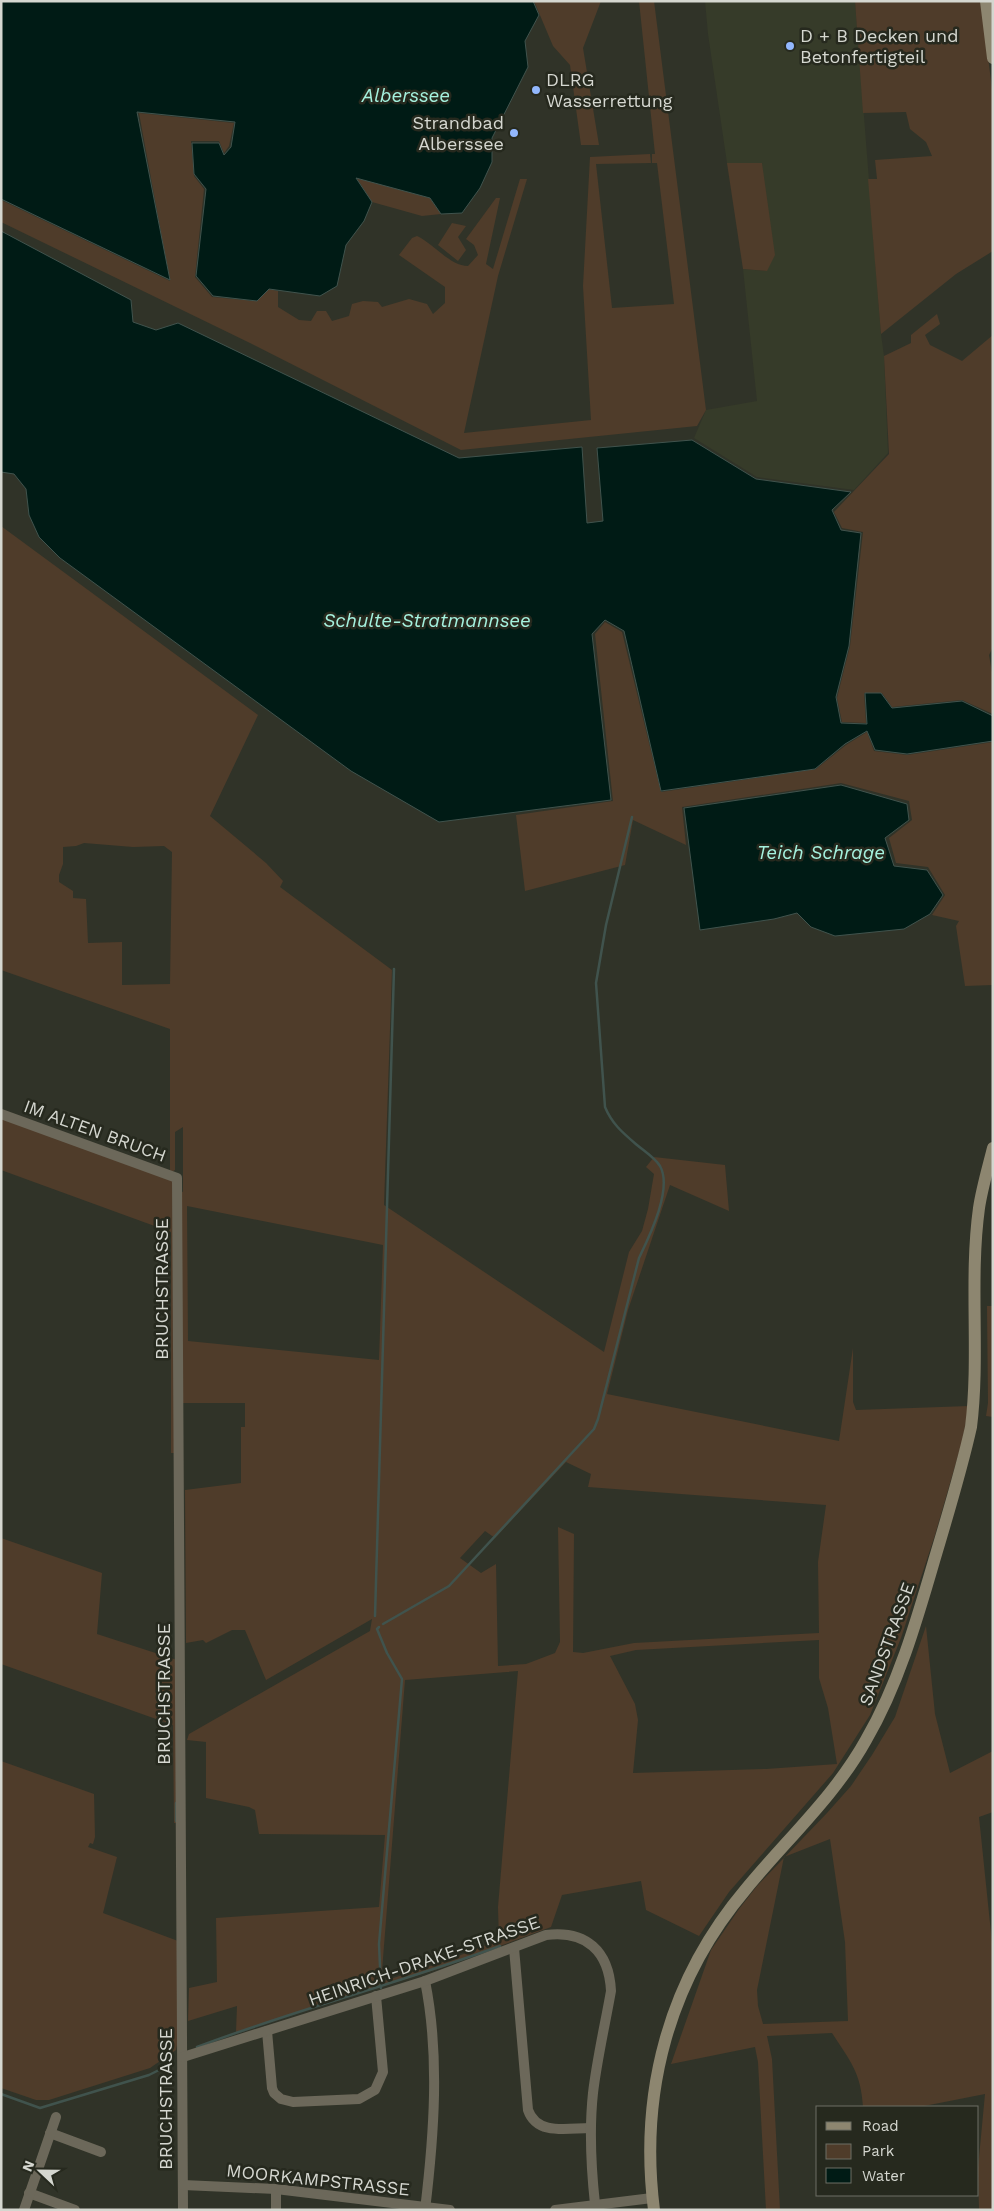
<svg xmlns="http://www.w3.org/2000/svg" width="994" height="2211" font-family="'Work Sans',sans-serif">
<rect width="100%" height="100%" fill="#303328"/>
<path fill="#363b29" d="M705,1h150l26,333 3,22 4,97 -34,37 -97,-13 -63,-39 12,-28 51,-9 -14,-132 24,2 -5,-108h-35l-19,-129z"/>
<g fill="#4f3c2a" fill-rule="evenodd">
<path d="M534,1h67l-18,47 16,97h-18l-11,-80 -17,-19z"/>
<path d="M639,1h15l52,409 -9,16 -236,24 -211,-107 -249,-121v-22l169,81 -31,-168 95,10 -5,23 -5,7 -5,-12h-28l3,35 10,13 -9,88 17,20 45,4 12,-12 9,2v16l21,13 12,1 6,-10h9l6,10 17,-5 3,-12 11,-3 15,1 4,5 27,-8 18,5 6,10 12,-11v-16l-46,-32 13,-17 5,-2c17,8 33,30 51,30l10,-11 -4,-10 -8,-6 30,-41h4l-14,66 7,5 27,-90h7l-29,97 -34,157 127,-13 -8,-134 7,-129 60,-3 1,9 -55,1 16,144 62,-4 -17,-141h-5v-9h3z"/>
<path d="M855,1h126l12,96v154l-37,23 -75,60 -13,-155h9l-2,-19 57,-4 -6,-14 -16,-13 -4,-17 -43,1z"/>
<path d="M727,163h35l13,92 -8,16 -24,-2z"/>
<path d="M356,177l74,21 11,16 -19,2 -50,-14z"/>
<path d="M452,223l14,3 -8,11 8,13 -8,11 -20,-16z"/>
<path d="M937,314l3,10 -15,11 5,10 32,16 31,-26v312l-4,8 4,23v36l-31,-14 -70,7 -10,-14h-18l2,30 -24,-1 -5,-24 13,-52 13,-114 -21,-4 -8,-16 55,-58 -5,-98 27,-13v-8z"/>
<path d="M1,526l257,189 -48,101 56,47 17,18 -3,6 112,83 -8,235 220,147 25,-100 13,-21 6,-22 6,-35 -8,-7 8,-10 71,8 4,46 -59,-26 -42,125 -21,84 232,47 14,-93v54l3,8 113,-4 -7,36 -27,93 -34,103 -31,77 -37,58 -104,119 -30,44 -53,-26 -5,-29 -79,14 -11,32 -107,40 -208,65 1,-26 -49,15 1,-33 28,-6 -1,-64 163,-11 6,-72 -126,-1 -4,-24 -6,-3 -43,-9v-56l-19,-2 2,-6 181,-103 2,-12 -106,61 -21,-50h-13l-26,13 -3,-3 -17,3 -1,-153 56,-7v-56h4v-24h-64l-4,50h-6v-221l-170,-62v-53l171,62 3,11 8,2v-65l-8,5v38l-5,3v-144l-169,-59zM84,843l49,4 31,-1 8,6 -2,132 -48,1v-43l-34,1 -2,-44 -13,-1v-7l-14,-9v-7l4,-11v-17l13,-1zM187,1206l196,39 -4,115 -191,-19zM566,1462l25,12 -3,13 238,18 -8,57 1,71 -185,10 -51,10 -10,-1 1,-118 -16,-7 2,115 -5,11 -29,11 -28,2 -2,-102 -15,9 -21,-15 25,-27 10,7zM819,1640v38l9,30 9,56 -71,5 -133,4 5,-53 -3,-16 -25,-48 26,-6zM518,1671l-20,236 1,33 -56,22 -59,19 -2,-10 23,-291z"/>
<path d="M605,622l17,10 39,160 155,-23 30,-24 21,-13 7,19 33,4 86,-13v243l-28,1 -9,-60 3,-5 -27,-6 13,-20 -17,-28 -32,-4 -7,-25 23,-18 -3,-19 -68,-18 -159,24 4,38 -53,-25 -8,45 -100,26 -9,-76 97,-14 -18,-167z"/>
<path d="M987,1306h6v111l-7,-1 2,-13z"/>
<path d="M1,1538l101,35 -5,61 80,26 1,163h-4l-1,-98 -172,-61z"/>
<path d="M926,1626l9,88 15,59 43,-22v61l-14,5 14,135v258h-14l-1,-42 7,-74 -66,13h-56c-2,-35 -13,-46 -31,-74l-65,3 5,23 8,151h-14l-8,-148 -3,-15 -84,17 40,-114 28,-41 18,-23 70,-73 24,-27 21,-31 23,-38zM830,1839l15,103 3,79 -85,3 -5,-18 -1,-16 27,-133z"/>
<path d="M1,1761l93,33 1,43 -2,7 -3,-1 -2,4 29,10 -14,56 75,28v99l-2,10 -26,18 -101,32h-13l-35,-12z"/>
</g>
<g fill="#001b15" stroke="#40534d">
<path d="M1,1h532l6,14 -14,26 3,26 -36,71v24l-12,26 -18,25 -21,1 -11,-16 -74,-20 16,24 -8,19 -18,24 -9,41 -17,10 -51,-7 -12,12 -44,-5 -17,-20 10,-87 -12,-15 -2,-31h27l5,12 7,-8 4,-25 -98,-10 33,168 -169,-81z"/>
<path d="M1,231l130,69 2,22 23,8 22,-7 281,135 123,-11 5,76 16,-2 -6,-73 95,-8 64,39 95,13 -19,18 9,20 20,3 -12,113 -13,51 5,26 26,1 -2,-31h16l11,15 70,-7 31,15v25l-86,13 -32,-4 -8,-19 -22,13 -30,25 -154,22 -37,-160 -19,-11 -13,14 19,166 -172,22 -88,-51 -291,-213 -21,-21 -10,-22 -3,-26 -12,-15 -13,-2z"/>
<path d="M841,785l66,19 2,16 -24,18 9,28 33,4 16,25 -13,19 -26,15 -69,7 -24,-9 -14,-14 -23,6 -74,11 -16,-122z"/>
</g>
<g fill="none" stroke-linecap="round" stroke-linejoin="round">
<g stroke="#40534d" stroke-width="2.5">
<path d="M375,1616l19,-647"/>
<path d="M383,1624l66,-38 145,-157 4,-10 41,-161c10,-21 34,-69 21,-92 -5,-8 -16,-15 -23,-21 -14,-12 -25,-21 -32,-38l-9,-124 10,-58 26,-108"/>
<path d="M379,1627l-2,2 10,24 15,26 -23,265 2,44"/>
<path d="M176,1803v18"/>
<path d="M197,2047c100,-38 203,-64 303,-101"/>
<path d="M1,2094l39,14 109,-33 12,-6 10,-11"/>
</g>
<g stroke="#6c685a" stroke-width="10">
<path d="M1,1114l176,64 6,1032"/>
<path d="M514,1948l14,162c9,26 40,18 62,18"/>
<path d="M425,1981c15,74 9,154 0,229"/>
<path d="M267,2031l5,57 2,5 7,6 12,3 66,-3 16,-9 8,-18 -7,-76"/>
<path d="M183,2057l242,-76 121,-46c40,-5 63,16 65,56 -6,34 -14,68 -18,102 -4,37 -2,74 2,111"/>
<path d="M50,2133l51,19"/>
<path d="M183,2185l93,4 174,21"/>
<path d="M276,2189v21"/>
<path d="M29,2193l46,17"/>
<path d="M24,2210l32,-93"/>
<path d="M555,2210l97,-12"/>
</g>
<g stroke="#8d8670" stroke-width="12">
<path d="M986,1l7,57"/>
<path d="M654,2210c-15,-118 15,-230 92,-321 40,-49 89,-93 120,-149 32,-55 50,-117 68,-179 13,-44 27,-89 37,-134 9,-72 -2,-146 8,-219 3,-20 9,-40 14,-60"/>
</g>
</g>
<g fill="#92b7fd" stroke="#26291e" stroke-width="2">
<circle cx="790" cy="46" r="5"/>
<circle cx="536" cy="90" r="5"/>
<circle cx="514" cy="133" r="5"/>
</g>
<g text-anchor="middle" stroke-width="5" stroke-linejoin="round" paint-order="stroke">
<g font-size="18" fill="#d5d7d0" stroke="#26291e" text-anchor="start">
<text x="800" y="42">D + B Decken und<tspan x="800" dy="21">Betonfertigteil</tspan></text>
<text x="546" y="86">DLRG<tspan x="546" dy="21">Wasserrettung</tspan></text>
<text x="504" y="129" text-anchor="end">Strandbad<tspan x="504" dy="21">Alberssee</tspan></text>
</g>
<g font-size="18" fill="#d5d7d0" stroke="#26291e">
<text transform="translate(95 1131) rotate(20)" y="6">IM ALTEN BRUCH</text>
<text transform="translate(162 1289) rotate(-90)" y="6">BRUCHSTRASSE</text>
<text transform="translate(887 1644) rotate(-70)" y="6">SANDSTRASSE</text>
<text transform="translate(164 1694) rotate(-90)" y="6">BRUCHSTRASSE</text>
<text transform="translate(424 1961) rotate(-19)" y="6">HEINRICH-DRAKE-STRASSE</text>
<text transform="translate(166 2099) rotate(-90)" y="6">BRUCHSTRASSE</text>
<text transform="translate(318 2180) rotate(6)" y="6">MOORKAMPSTRASSE</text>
</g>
<g font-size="19" font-style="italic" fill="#a5f1de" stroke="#26291e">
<text x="406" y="102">Alberssee</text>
<text x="427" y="627">Schulte-Stratmannsee</text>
<text x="821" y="859">Teich Schrage</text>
</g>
</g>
<rect width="994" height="2211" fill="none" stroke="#d5d7d0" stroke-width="5"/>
<rect x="816" y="2106" width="162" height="90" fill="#26291e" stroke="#6c6f65"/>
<rect x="826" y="2122" width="25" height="8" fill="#8d8670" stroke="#6c6f65"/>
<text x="862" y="2131" font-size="15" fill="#d5d7d0">Road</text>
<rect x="826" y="2144" width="25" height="15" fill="#4f3c2a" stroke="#6c6f65"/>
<text x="862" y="2156" font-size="15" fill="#d5d7d0">Park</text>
<rect x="826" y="2168" width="25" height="15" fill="#001b15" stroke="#6c6f65"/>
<text x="862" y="2181" font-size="15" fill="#d5d7d0">Water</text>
<g transform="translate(40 2171) rotate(292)" stroke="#26291e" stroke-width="4" paint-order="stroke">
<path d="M0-4L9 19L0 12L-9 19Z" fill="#d5d7d0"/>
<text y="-8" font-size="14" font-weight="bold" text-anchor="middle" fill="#d5d7d0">N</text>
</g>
</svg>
